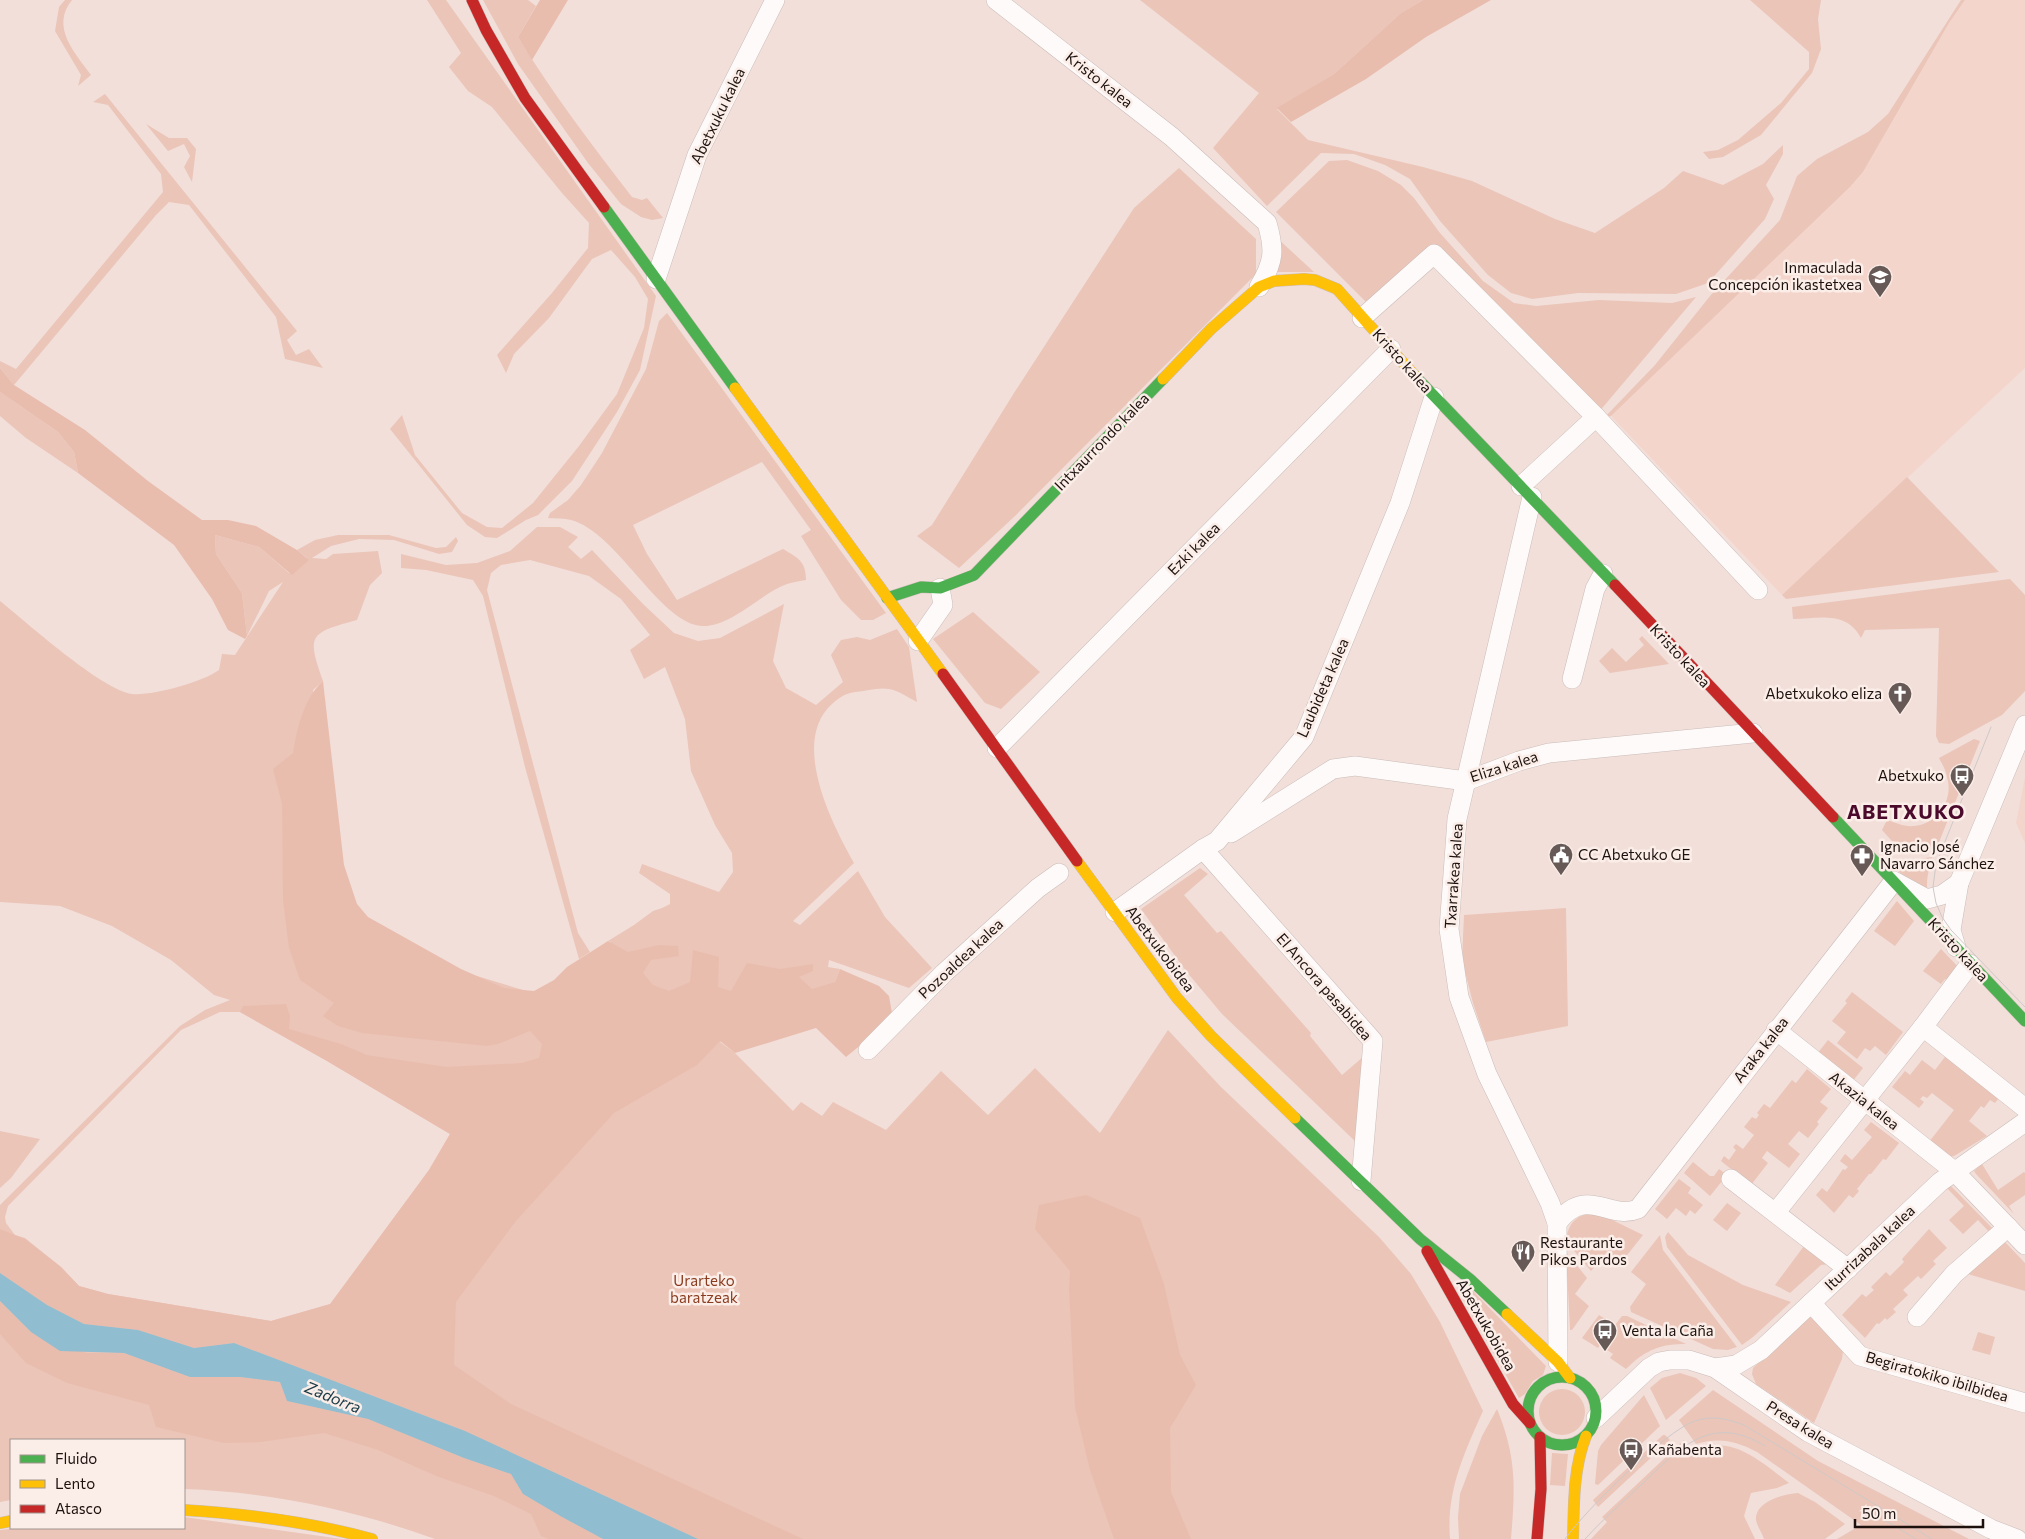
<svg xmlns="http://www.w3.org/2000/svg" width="2025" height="1539" font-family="Commissioner,sans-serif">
<rect width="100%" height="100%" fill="#f2dfda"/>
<g fill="#f4d5cb">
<path d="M1965,0h60v368l-243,227 -171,-179 239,-229 13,-15 86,-149z"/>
<path d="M2025,777v66l-9,-20z"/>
</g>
<g fill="#ebc5b8" fill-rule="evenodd">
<path d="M65,0h7c-22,27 3,53 19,75l-13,11 3,-11 -26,-44 4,-24z"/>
<path d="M427,0h19l210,296 -16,74 -23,42 -45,69 -34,34 -12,5 -29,18 -12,-1 -18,-12 -77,-96 12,-14 13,40 47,58 25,14 15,1 31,-25 46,-57 38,-52 27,-66 4,-29 -13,-22 -24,-27 -19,9 -43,59 -35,36 -8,19 -9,-18 55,-62 36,-45 1,-25 -27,-30 -70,-86 -24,-16 -19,-24 12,-14z"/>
<path d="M483,0h45l8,6 -18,31c34,56 74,108 114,160l10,3 5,-2 16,20 -11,2 -11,-3 -20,-13 -33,-41 -70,-99z"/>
<path d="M1140,0h283l-22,13 -67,61 -57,35 31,31 115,27 49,14 83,38 40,14 69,-45 19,-17 40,14 40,-21 20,-19v9l-17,31 8,14 -9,20 -57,64 -32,11 -98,-1 -46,6 -21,-6 -23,-18 -48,-54 -30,-42 -25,-14 -31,-11 -33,-1 -54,53 -54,-58 46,-55z"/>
<path d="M1750,0h71l-3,19 3,30 -9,24 -51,62 -38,22 -14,2 -6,-7 15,-2 20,-10 43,-37 28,-34v-17z"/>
<path d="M1961,0h4l-16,23 -86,149 -13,15 -239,229 -7,2 51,-53 55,-69 70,-76 17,-44 20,-17 51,-27 20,-18z"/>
<path d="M105,94l192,237 -10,9 9,15 13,-6 14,19 -38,-9 -9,-42 -87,-112 -20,-3 -13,13 -142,170 -14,-17v-7l16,8 147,-177 -2,-18 -53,-69 -15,-3z"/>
<path d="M146,124l23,14h18l9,11 -4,33 -8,-15 6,-11 -6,-12 -16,7z"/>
<path d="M1347,160l31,11 23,14 13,13 26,35 43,48 31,22 22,3 63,-6 73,3 24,-6 -98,116 -161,-168 -67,61 -94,-94 53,-51z"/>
<path d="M1179,168l77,71v35l-241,242 -56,52 -42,-32 15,-11 82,-132 120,-185z"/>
<path d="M1277,238l37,34h-41z"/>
<path d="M667,313l219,300 -13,7h-12l-20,-20 -40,-64 10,-6 -49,-68 -129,63 14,29 30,46 106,-51c15,9 23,12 23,31 -6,1 -13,2 -19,4 -26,9 -55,43 -85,42 -42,-2 -85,-94 -131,-106 -7,-2 -15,-1 -23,-2l2,-5 18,-13 13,-15 21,-32 44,-84 13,-48z"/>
<path d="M0,392l58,40 16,20 4,21 -52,-35 -26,-22z"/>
<path d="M1907,477l92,95 -213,27 -4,-4z"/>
<path d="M537,527h23l18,10 -10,10 13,12 11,-9 51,54 31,29 24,8 22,-3 64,-34 -11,57 13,27 30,17 27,-23 -12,-27 10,-15 16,-3 13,3 27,-11 12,18 8,55c-8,-4 -19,-12 -28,-13 -10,-2 -23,2 -34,3 -11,2 -15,5 -23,12 -42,38 0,120 22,159l-61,58 7,4 58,-54 27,46 47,51 -23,20 -80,-28 -1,7 12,2 -5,13 -115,60 15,11 58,58 8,-9 21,14 11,-14 53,28 55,-59 47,44 47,-47 65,65 68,-103 53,57 158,150 32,37 29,48 43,89c-19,42 -37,81 -33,128h-1015c-80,-29 -165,-47 -251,-50v-49h-173v60l-11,2v-297l180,-179 25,-16 25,-10 -16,-5 -43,-35 -59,-34 -52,-20 -60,-4v-301c26,21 102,89 132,93 20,2 71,-12 87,-24l3,-16 13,1 48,-73 -14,9 -22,45 -5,-43 -26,-39 -1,-19 44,12 30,26 18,-15 -10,-8 18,-10 23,-5h51l47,13 10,-1 10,-10 2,4 -6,11 -13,2 -45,-14 -35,-1 -28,7 -19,12 14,1 7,-5 45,-3 4,22 -12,12 -13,35c-47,13 -51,14 -34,61l-10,9 17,214 127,66 76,23 22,-9 56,-42 -3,-1 26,-16 19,-14 9,-3 8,-4v-10l-31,-21 3,-9 77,28 14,-20 -1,-19 -17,-28 -24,-54 -6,-52 -20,-52 -21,12 -14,-29 20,-15 -29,-36 -32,-23 -59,-16 -29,5 -10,8 -4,17 91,343 12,19 -11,7 -54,-192 -42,-171 -10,-16 -47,-10 -25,-2v-14l45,11 31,-2 33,-12zM220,1012h20l87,49 123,73 -21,36 -98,134 -60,17 -163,-27 -29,-8 -18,-19 -36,-29 -10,-3 -9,-12 -1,-6 3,-11 173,-176z"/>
<path d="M2010,579l15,16v96l-23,24 -53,29 -10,-1 -3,-7 3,-108 -74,2 -4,8c-14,-27 -41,-20 -68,-19l-1,-12z"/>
<path d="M973,612l67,60 -39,37 -16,-6 -52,-64z"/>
<path d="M1642,636l27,28 -59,9 -11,-12 13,-13 14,14 18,-17 -5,-6z"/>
<path d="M1974,739l6,2 -43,106 -36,4 -19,-21 5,-10c9,3 18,7 27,6 24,-2 40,-27 33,-49 -1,-7 -5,-13 -8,-19z"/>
<path d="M1932,857c-3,13 -7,24 -4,38l-31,-25 9,-9z"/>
<path d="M1200,868l8,6 -24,21 33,38 4,-2 90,102 -1,3 32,39 21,-18 -6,86 -135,-129 -36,-43 -45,-62z"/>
<path d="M1897,901l17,20 -19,25 -21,-15z"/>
<path d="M1566,908l2,118 -82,16 -13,-39 -11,-43 2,-45z"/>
<path d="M1941,949l20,21 -11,12 -5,-3 -4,5 -18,-13z"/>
<path d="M1852,992l51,40 -17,23 -11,-9 -5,5 -5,-3 -8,11 -20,-16 9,-11 -14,-11 15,-18 -2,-2z"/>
<path d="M1828,1040l35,28 -11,14 -35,-28z"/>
<path d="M1948,1053l53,42 -6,8 -5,-3 -6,8 -3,-2 -12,15 18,15 -33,20 -4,1 -21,-15 25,-32 -22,-17 -5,5 -4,-2 -3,3 4,3 -5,6 -27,-21 13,-16 5,4 12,-15 13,10z"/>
<path d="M1807,1069l24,20 -11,13 8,6 -11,14 2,2 -11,14 -9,-7 -11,13 12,10 -11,14 -22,-17 -5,7 6,5 -17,22 -30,-24 3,-5 5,4 7,-10 -3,-3 3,-3 7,5 11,-14 -10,-8 8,-10 4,2 3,-4 -2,-2 7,-9 6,4 22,-28 4,3z"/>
<path d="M1871,1122l28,21 -13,17 -3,-1 -12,15h-2l-12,15 2,2 -6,7 -4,-3 -15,18 -18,-18 6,-7 5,4 16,-23 2,1 3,-3 -8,-6 5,-7 7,6 20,-23 -8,-7z"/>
<path d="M0,1131l40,8 -29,39 -11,10z"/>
<path d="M1693,1162l17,14h4l5,-7 8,6 -17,21 -26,-23z"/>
<path d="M1982,1164l16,26 26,-18 1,1v22l-16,11 5,8 -38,-40 -2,-3z"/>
<path d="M1679,1179l12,9 -3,5 15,12 -8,9 -5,-4 -4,6 -10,-8 -9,11 -12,-10z"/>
<path d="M1949,1184l46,47 -4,3 -13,-14 -15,14 -14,-14 15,-14 -18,-19z"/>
<path d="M1727,1203l14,10 -14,18 -14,-11z"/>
<path d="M1589,1213l13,2 41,20 -23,29 -14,-11 -15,18 -25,-30c2,-16 8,-24 23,-28z"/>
<path d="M1929,1229l18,19 -14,13 3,3 -15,15 -3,-3 -15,14 5,5 -15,14 3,3 -9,8 -2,-2 -6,6 -2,-1 -12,15 -23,-23 20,-21 4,3 8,-7 -3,-3 15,-15 4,4 14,-14 -2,-3z"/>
<path d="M1668,1232l20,23 55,30 48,17 -38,35 -11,8 -75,-98 -2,-10z"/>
<path d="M1660,1235l3,15 74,97 -9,3 -15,-1 -82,-37 -1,-5 16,-23 -15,-12z"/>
<path d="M2003,1240l22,23v28l-57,-17z"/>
<path d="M1807,1242l23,22 -9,1 -31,28 -15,-8z"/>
<path d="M1566,1252l21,26 -12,16 14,12 -17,24h-2v-2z"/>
<path d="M1473,1291l73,75 -3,9 -10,6 -8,13 -6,4 -57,-100z"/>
<path d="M1599,1315l16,10 7,-9h5l59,28c-25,-1 -43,7 -60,25l-16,-11 3,-4 -13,-9 -2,3 -16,-10z"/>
<path d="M1810,1316h4l30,27 -2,16 -28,64 -58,-39 -4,-10 1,-6z"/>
<path d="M1978,1332l17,5 -5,18 -18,-5z"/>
<path d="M1680,1373l16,5 10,8 -40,34 -16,-32 12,-10z"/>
<circle cx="1562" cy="1412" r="23"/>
<path d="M1713,1390l105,71 151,78h-132l24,-14 -104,-73c-21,-11 -38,-15 -61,-8l-17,-24z"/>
<path d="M1644,1395l16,31 -62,59 -3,-1 3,-33 3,-6z"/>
<path d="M1497,1409c20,49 18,79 14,130h-52l-1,-22 2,-23 22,-58z"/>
<path d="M1663,1435h2l5,5 -72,67 -5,-7z"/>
<path d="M1684,1440l8,12c38,-20 68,9 97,31l-12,5 -26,5 -7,23 11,23h-164l16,-17 -5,-5z"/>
<path d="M1552,1453l16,1 -3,32 -15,-1z"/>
<path d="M1798,1493l17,9 30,22 -20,15h-61c-2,-6 -7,-13 -8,-19 -1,-19 28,-26 42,-27z"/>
<path d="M184,1517l158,22h-342v-9l19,-2h165z"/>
</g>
<g fill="#e9bdae">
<path d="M540,0h28l-36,60 -14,-23z"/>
<path d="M1423,0h68l-65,37 -60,42 -75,43 -14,-14 57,-34 67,-61z"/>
<path d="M0,368l14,17 71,45 63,51 54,39h26l28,6 41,24 12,10 -17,15 -33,-28 -44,-12 1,19 26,39 5,43 -2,3 -17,-9 -16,-31 -38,-54 -96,-72 -4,-21 -16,-20 -58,-40z"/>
<path d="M323,681l21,184 13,39 11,13 93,52 43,19 30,3 20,-11 13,-13 41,-26 20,11 31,-7 19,1 1,10 -28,4 -8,13 10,12 16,6 21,-9 3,-32 26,7 -1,30 13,4 16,-28 33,6 33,-5v7l-14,6 13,12 23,-7 5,-13 39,17 10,10 3,17 -13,17 -33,27 -30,-29 -81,25 -15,-12 -23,24 -83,48 -98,108 -60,81 -2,63 57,39 292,135h-105l-233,-108 -231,-88 -40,5 -56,-18 -54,-6 -37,-19 -47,-32v-44l25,10 36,28 18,19 29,8 163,27 59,-17 99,-134 21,-36 -123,-73 -87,-49 3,-6 43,-2 4,12 -1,13 52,15 26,11 80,12 74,-4 18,-5 3,-14 -12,-13 -32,13 -11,2 -125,-13 -24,-7 -15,-10 11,-13 -34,-23 -11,-32 -6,-48 -1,-96 -9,-35 20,-16c4,-25 11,-55 30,-72z"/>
<path d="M1086,1195l54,23 24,66 16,71 16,30 -26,43 1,64 20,47h-77l-24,-69 -15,-63 -6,-118 1,-18 -35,-42 4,-24z"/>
<path d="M0,1301l31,31 55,21h38l66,24h50l40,5 7,19 81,18 96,39 47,16 12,20 39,23 41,22h-55l-7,-3 -10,-22 -37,-18 -58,-20 -58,-26 -54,-17 -63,9 -37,1 -68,-16 -7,-22 -82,-22 -41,-20 -26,-29z"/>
</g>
<path fill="#90bdd0" d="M0,1273l47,32 37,19 54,6 56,18 40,-5 231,88 233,108h-95l-41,-22 -39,-23 -12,-20 -47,-16 -96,-39 -81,-18 -7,-19 -40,-5h-50l-66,-24 -64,-2 -29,-19 -31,-31z"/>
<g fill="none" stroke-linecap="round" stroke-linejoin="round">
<defs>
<g id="street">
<path d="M996,0l176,137 95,86c8,27 7,39 -8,64"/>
<path d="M656,279l41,-124 78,-155"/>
<path d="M1362,318l72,-64 162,163 162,173"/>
<path d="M1521,486l75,-69"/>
<path d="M1532,497l-75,322 -8,110 10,68 28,77 63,129 7,20 1,139"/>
<path d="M918,641l25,-36 -3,-17"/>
<path d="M1572,679l23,-90 8,-15"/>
<path d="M997,748l394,-399"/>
<path d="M1231,833l102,-64 22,-3 111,15 53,-20 30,-8 204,-20"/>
<path d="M1203,849l170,192 -12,140"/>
<path d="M1115,912l88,-63 14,-8 87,-104 96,-234 34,-106"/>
<path d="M1956,947l-5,-17 8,-47 66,-158"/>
<path d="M1923,1027l102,81"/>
<path d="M1776,1030l178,141 71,74"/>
<path d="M868,1050l76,-77 94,-85 21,-15"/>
<path d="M1731,1179l117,90"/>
<path d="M1776,1212l147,-185 47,-63"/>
<path d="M1557,1223c30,-39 52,-2 81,-14l256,-328 33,18 15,-4 17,-12"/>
<path d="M1811,1303l49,53 165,47"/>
<path d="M1917,1317l37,-43 54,-47"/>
<path d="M1715,1368l21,-3 25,-15 179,-168 85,-60"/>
<path d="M1596,1418l53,-50 10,-6 11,-2h19l26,8 93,64 183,97 26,10"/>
</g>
<g id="fast">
<path d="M604,207l131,181"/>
<path d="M1414,375l201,210"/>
<path d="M887,598l34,-11 19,1 34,-13 189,-196"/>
<path d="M1833,817l192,204"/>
<path d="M1295,1118l125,121 51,41 36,34"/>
<circle cx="1562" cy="1411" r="34"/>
</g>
<g id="slow">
<path d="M1163,379l48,-50 48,-42 15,-6 30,-2 11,1 22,9 77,86"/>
<path d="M735,388l208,286"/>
<path d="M1077,861l100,137 34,38 84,82"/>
<path d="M1507,1314l51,48 12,16"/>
<path d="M184,1510c64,4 126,12 188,29"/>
<path d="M0,1523l11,-2"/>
<path d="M1573,1539c1,-35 0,-70 13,-103"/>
</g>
<g id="jam">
<path d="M472,0l14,30 39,68 79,109"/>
<path d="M1615,585l218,232"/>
<path d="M943,674l134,187"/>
<path d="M1427,1251l86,153 17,19"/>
<path d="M1537,1539l4,-50 -1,-52"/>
</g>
</defs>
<use href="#street" stroke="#cbbcb7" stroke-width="20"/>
<use href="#fast" stroke="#cbbcb7" stroke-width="12"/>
<use href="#slow" stroke="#cbbcb7" stroke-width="12"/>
<use href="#jam" stroke="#cbbcb7" stroke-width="12"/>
<use href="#street" stroke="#fdfaf9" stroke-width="19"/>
<use href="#fast" stroke="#4caf50" stroke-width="11"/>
<use href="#slow" stroke="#ffc107" stroke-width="11"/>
<use href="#jam" stroke="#c62828" stroke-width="11"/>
<g stroke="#cec9c8" stroke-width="1">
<path d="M1991,727l-55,137 -3,23 3,16 6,14 9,13 74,77"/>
<path d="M1886,1521l30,18"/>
<path d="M1565,1539c19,-27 101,-109 130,-118 17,-6 33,-2 49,4l188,114"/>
<path d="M1585,1539c17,-19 37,-36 55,-53 39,-37 70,-74 125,-40"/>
</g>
</g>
<defs>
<symbol id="school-pin" viewBox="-11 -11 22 30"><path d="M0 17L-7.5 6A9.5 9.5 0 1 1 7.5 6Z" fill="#675955" stroke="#fbede8"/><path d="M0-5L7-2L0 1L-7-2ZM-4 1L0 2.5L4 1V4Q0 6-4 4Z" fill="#fff"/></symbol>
<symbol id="church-pin" viewBox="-11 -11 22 30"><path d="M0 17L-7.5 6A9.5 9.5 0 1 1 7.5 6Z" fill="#675955" stroke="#fbede8"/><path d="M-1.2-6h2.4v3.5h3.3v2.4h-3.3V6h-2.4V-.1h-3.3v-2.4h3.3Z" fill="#fff"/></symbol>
<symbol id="bus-pin" viewBox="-11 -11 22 30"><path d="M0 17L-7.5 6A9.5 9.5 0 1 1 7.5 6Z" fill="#675955" stroke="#fbede8"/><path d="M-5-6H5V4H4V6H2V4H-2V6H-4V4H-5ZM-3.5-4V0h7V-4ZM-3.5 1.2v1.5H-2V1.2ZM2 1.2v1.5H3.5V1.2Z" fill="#fff"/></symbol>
<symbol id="civic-pin" viewBox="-11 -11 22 30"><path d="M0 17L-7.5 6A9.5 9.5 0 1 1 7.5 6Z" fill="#675955" stroke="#fbede8"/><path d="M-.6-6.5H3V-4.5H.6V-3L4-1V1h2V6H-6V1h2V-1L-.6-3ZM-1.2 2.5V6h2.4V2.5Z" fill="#fff"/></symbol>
<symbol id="pharmacy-pin" viewBox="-11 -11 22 30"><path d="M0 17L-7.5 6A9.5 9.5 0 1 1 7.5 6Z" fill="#675955" stroke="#fbede8"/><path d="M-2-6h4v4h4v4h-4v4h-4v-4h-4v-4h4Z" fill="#fff"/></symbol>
<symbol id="restaurant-pin" viewBox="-11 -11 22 30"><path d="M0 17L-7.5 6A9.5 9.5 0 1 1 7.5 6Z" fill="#675955" stroke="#fbede8"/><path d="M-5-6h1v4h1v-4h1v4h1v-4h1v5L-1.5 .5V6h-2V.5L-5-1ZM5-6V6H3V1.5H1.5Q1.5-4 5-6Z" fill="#fff"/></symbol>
</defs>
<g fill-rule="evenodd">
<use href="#school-pin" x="1866" y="263" width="28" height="38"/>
<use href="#church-pin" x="1886" y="680" width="28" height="38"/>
<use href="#bus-pin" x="1948" y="762" width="28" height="38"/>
<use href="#civic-pin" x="1547" y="841" width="28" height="38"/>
<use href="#pharmacy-pin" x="1848" y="842" width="28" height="38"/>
<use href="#restaurant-pin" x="1509" y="1238" width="28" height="38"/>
<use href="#bus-pin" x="1591" y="1317" width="28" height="38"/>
<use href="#bus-pin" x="1617" y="1436" width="28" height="38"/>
</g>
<g text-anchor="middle" stroke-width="5" stroke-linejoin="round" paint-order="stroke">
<g font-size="15" fill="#1c110d" stroke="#fbede8">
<text transform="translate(1099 80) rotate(38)" y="5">Kristo kalea</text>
<text transform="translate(718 116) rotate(-64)" y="5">Abetxuku kalea</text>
<text transform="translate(1402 361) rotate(48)" y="5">Kristo kalea</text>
<text transform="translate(1102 442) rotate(-46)" y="5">Intxaurrondo kalea</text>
<text transform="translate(1194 549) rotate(-45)" y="5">Ezki kalea</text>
<text transform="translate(1680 656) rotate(47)" y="5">Kristo kalea</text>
<text transform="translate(1323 688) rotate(-66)" y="5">Laubideta kalea</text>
<text transform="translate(1504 767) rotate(-18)" y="5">Eliza kalea</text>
<text transform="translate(1454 876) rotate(-86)" y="5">Txarrakea kalea</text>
<text transform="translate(1160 949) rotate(53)" y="5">Abetxukobidea</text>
<text transform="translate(1958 950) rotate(47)" y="5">Kristo kalea</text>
<text transform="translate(961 959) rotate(-43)" y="5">Pozoaldea kalea</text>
<text transform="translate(1324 987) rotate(49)" y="5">El Ancora pasabidea</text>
<text transform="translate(1761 1050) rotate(-52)" y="5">Araka kalea</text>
<text transform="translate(1864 1101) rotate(38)" y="5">Akazia kalea</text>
<text transform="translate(1870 1248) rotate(-43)" y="5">Iturrizabala kalea</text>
<text transform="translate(1486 1325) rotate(60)" y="5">Abetxukobidea</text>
<text transform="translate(1937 1377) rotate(16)" y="5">Begiratokiko ibilbidea</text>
<text transform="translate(1800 1425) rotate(32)" y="5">Presa kalea</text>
</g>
<g font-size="15" fill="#1c110d" stroke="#fbede8" text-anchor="start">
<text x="1862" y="273" text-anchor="end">Inmaculada<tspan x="1862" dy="17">Concepción ikastetxea</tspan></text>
<text x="1882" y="699" text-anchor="end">Abetxukoko eliza</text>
<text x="1944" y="781" text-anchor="end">Abetxuko</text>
<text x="1880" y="852">Ignacio José<tspan x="1880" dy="17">Navarro Sánchez</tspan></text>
<text x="1578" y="860">CC Abetxuko GE</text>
<text x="1540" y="1248">Restaurante<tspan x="1540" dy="17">Pikos Pardos</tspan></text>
<text x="1622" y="1336">Venta la Caña</text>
<text x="1648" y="1455">Kañabenta</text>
</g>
<g font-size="15" fill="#8a3c1f" stroke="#fbede8">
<text x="704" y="1286">Urarteko<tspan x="704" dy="17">baratzeak</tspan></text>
</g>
<g font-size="16" font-style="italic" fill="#183a47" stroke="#fbede8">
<text transform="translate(333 1397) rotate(22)" y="6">Zadorra</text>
</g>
<g font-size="20" font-weight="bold" letter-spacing="1" fill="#4b0a2b" stroke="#fbede8">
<text x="1906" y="819">ABETXUKO</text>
</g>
</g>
<rect x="10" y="1439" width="175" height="90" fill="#fbede8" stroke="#a29590"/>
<rect x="20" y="1455" width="25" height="8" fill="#4caf50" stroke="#a29590"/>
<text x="55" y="1464" font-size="15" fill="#1c110d">Fluido</text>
<rect x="20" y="1480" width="25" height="8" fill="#ffc107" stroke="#a29590"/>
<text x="55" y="1489" font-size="15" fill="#1c110d">Lento</text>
<rect x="20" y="1505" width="25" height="8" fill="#c62828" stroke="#a29590"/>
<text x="55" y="1514" font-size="15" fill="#1c110d">Atasco</text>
<path d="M1855 1519v8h128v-8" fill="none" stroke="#1c110d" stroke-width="2.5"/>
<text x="1862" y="1519" font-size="15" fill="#1c110d" stroke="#fbede8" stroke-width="4" paint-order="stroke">50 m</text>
</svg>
